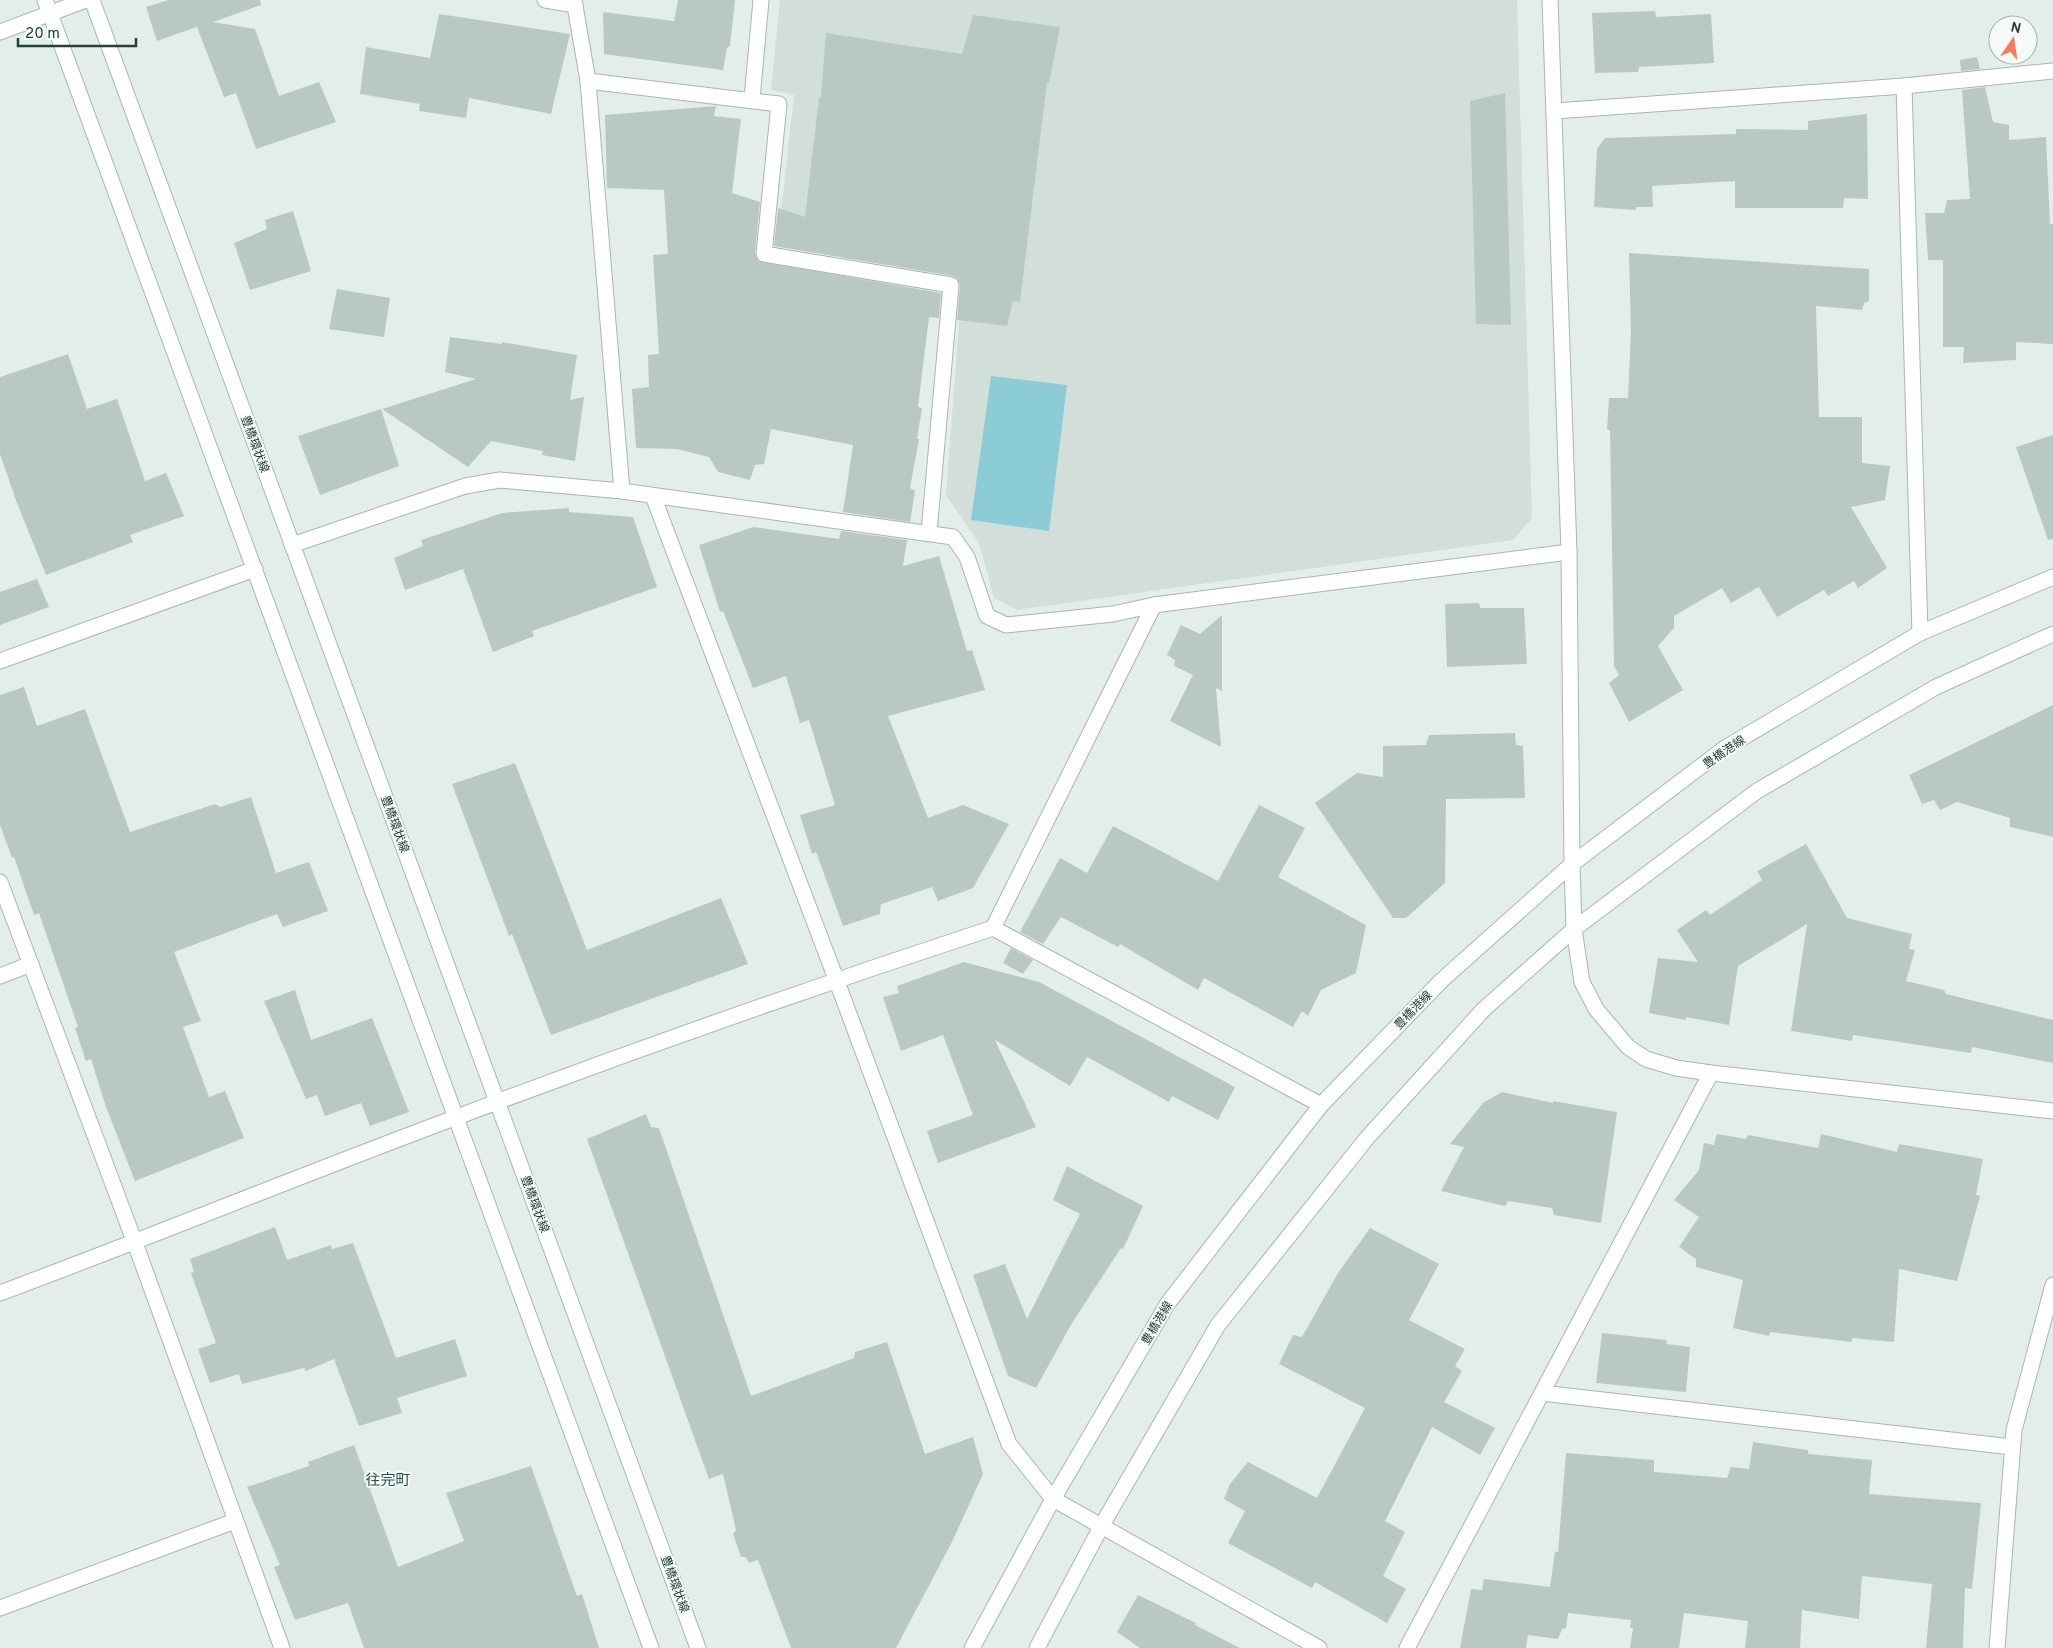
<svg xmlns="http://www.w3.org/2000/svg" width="2053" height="1648" font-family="Overpass,'Noto Sans JP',sans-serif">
<rect width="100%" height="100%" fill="#e4eee9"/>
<path fill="#d2ded8" d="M780,0h737l15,518 -19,22 -496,70 -23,-12 -15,-55 -33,-48 17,-222 -185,-32 16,-146 -23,-5z"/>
<path fill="#8bccd5" d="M991,376l76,9 -18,146 -78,-11z"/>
<g fill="#b9c9c2">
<path d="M169,0h91l1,5 -48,17 42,7 24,67 40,-14 17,40 -80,27 -20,-56 -12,4 -27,-70 -40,14 -11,-34z"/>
<path d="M678,0h57l-5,46 -3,2 -4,22 -119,-16 -1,-42 71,9z"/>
<path d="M1655,11l1,6 55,-3 3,49 -75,4 -1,5 -43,1 -3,-60z"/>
<path d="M439,14l131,20 -19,80 -82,-16 -3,20 -47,-7 1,-7 -60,-10 6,-47 64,11z"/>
<path d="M973,15l87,12 -11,56 -2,-1 -27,220 -7,-1 -6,25 -50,-6 3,-35 -3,-7 -4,-2 -179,-30 4,-38 27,9 14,-119 2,-1 5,-64 136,21z"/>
<path d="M1977,57l3,12 -19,2 -1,-11z"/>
<path d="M1985,87l8,35 16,3v15l37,-3 4,87h3v120l-37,-2v18l-53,3 1,-16h-21v-87h-15l-3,-47h19l3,-13 23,-1 -8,-109z"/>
<path d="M1505,93l6,232 -35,-1 -6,-223z"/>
<path d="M716,106l-2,10 27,3 -9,74 28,9 -5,51 3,8 183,32 -2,25 -10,-1 -11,90 4,1 -5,31h2l-9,49 5,3 -5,31 -67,-10 10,-67 -82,-16 -7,35 -9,1 -5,15 -32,-8 -9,-15 -32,-8 -41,-1 -4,-59 17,-2 -1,-32 11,-1 -6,-99 15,-1 -4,-64 -57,-2 -2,-73z"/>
<path d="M1867,114l1,85 -24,-1 -1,10h-108v-27l-83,5 1,21h-17v3l-42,-3 3,-58 8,-11 131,-4v-5l72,1v-9z"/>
<path d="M293,211l18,60 -61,19 -16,-47 33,-14 -2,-9z"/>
<path d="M1629,253l240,16v32l-5,2 -2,7 -46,-4 3,111h43v46l28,3 -5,34 -34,7 36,61 -29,20 -4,-7 -26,15 -4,-6 -47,27 -18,-30 -28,16 -9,-15 -48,28v12l-16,18 25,44 -54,32 -20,-39 10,-8 -5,-9 -4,-236h-3l2,-32h19l3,-67z"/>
<path d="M337,289l53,9 -6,39 -55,-8z"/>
<path d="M450,337l52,7v-2l75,13 -7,45 14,-3 -9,64 -33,-6 1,-4 -52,-10 -23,26 -86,-58 94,-30 -31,-7z"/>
<path d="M68,354l19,55 30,-10 28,82 21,-8 18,43 -54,19 3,7 -87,33 -29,-72 -17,-49v-77z"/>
<path d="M381,409l18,57 -79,29 -22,-59z"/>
<path d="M2053,435v104l-5,1 -32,-93z"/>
<path d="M569,508v4l64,5 24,70 -125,44 2,5 -41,16 -30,-83 -58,21 -11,-32 29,-12 -2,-6 81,-27z"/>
<path d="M754,527l85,12 2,-8 66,9 -4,26 36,-10 28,95 5,-1 13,40 -97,26 40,102 35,-13 46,19 -36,64 -35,13 -6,-14 -51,17 -1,10 -37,12 -27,-74 -4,2 -12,-39 35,-10 -26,-85 -9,3 -14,-47 -33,12 -30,-77 -3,1 -21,-67z"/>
<path d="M37,579l12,28 -49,18v-33z"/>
<path d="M1479,603l1,5h44l3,56 -80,3 -2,-63z"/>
<path d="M1222,615v76l-6,-3 5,59 -51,-26 23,-46 -19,-9 1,-6 -8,-5 14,-30 19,9z"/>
<path d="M24,687l13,39 48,-17 45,123 85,-28 5,3 31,-10 25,76 33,-11 19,49 -45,16 -6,-13 -103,38 27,69 -18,6 26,70 16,-6 19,47 -109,43 -29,-74 -15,-48 -5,2 -11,-33 3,-1 -39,-114 -5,2 -20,-58 -2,1 -12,-33v-130z"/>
<path d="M2053,705v132l-43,-10v-9l-53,-16 -17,8 -6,-10 -12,4 -13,-29z"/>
<path d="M1515,733l1,12 7,1 2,52 -79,1 -1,84 -39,35h-13l-78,-115 42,-30 26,4v-31l43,-1 3,-10z"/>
<path d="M515,763l72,187 134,-52 27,66 -197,71 -39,-101 -3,2 -57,-152z"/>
<path d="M1259,805l46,23 -27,49 88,48 -10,48 -35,17 -13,26 -6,-5 -9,16 -89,-49 -6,12 -78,-46 -2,3 -57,-30 -18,27 -23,-12 40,-74 27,15 26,-47 105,55z"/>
<path d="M1806,844l41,74 65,16 -3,15 6,1 -9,31 38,9 2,4 107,26v43l-81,-16 -1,6 -118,-18 -1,6 -61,-10 16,-107 -69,42 -9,59 -43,-8v3l-37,-7 9,-55 40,4 -21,-32 29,-20 4,5 52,-35 -5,-9z"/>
<path d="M1011,948l22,12 -10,14 -20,-11z"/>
<path d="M964,962l75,20 196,105 -17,33 -46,-24 -3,6 -82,-45 -17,29 -75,-46 41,87 -98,36 -11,-32 46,-16 -30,-80 -42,16 -18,-54 16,-4 -2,-7z"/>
<path d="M295,990l16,50 61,-22 37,94 -39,14 -9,-23 -36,13 -8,-21 -11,4 -42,-98z"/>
<path d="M1502,1092l51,11v-2l64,11 -16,111 -47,-8 -2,-7 -44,-7 -3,5 -64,-15 23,-44 -14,-3 33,-41z"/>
<path d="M646,1114l5,13 8,1 92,268 103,-38 1,-6 32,-10 38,112 48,-17 10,37 -31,68 -56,106h-105l-33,-88 -9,3 -3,-6h-5l-8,-23 3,-4 -13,-56 -14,5 -122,-340z"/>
<path d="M1717,1134l29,5 2,-4 70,13 3,-14 76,18 2,-8 84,15 -7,36 4,1 -23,85 -58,-12 -5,73 -42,-4v4l-82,-10 -1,4 -36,-8 10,-48 -47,-13v-8l-17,-12 20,-30 -25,-17 25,-30 5,-27 10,2z"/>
<path d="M1067,1166l76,40 -20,43 -2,-1 -49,75 -36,65 -28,-12 -35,-101 32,-11 22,55 53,-105 -27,-14z"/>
<path d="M275,1227l12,33 44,-15 1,4 21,-6 43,115 59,-19 12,37 -70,22 5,15 -43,13 -25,-67 -28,12 -2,-3 -62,16 -3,-10 -29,9 -12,-34 18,-6 -25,-70 3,-1 -4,-13z"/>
<path d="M1370,1228l69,36 -30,56 56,29 -10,17 7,5 -18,31 51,26 -15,27 -48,-28 -47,94 20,11 -22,44 23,13 -19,34 -72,-41 -3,6 -84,-45 17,-32 -21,-12 6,-15 18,-22 69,36 48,-90 -86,-44 14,-29 9,2 36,-64z"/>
<path d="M1602,1333l64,7 1,4 23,3 -4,45 -90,-9z"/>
<path d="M1753,1442l55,8v4l64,6 -3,34 112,9 -9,86 -7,-1 -2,60h-37l6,-64 -70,-8 -3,43 -57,-9 -2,38h-55l3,-27 -64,-8 -5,35h-49l3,-20h-3l1,-8 -63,-7 -2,15 -4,1 -4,10 -30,-4 -2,13h-66l11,-59 11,1 2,-11 66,8 5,-35h3l8,-99 88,7v12l73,6 4,-11 18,2z"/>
<path d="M354,1445l44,122 66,-26 -18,-48 85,-27 46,130 5,-2 17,54h-235l-16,-45 -53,17 -21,-53 6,-2 -33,-78 62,-21 -1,-4z"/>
<path d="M1138,1595l58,28 -1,2 45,23h-100l-23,-16z"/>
</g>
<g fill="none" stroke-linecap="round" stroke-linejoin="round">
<defs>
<g id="minor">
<path d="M545,0l30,5"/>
<path d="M574,0l14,81 34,410"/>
<path d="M0,32l86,-32"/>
<path d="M588,81l191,23 -15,150 187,31 -22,247"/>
<path d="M1904,86l16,547"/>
<path d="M752,99l9,-99"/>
<path d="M1555,111l349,-25 149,-15"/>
<path d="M653,496l183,483 173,465 44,55 266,149"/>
<path d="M292,545l173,-59 35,-6 122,11 331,46 14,20 20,59 19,9 107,-11 41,-9 415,-53"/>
<path d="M0,661l255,-92"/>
<path d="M1572,864l2,65 8,53 14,27 32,38 18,12 30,9 35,5 342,38"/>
<path d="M0,882l135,361 147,405"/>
<path d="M993,928l161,-323"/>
<path d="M0,976l31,-12"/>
<path d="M0,1293c153,-57 304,-119 457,-176 177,-67 356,-130 536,-189l328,177"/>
<path d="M1542,1393l470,54"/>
<path d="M0,1608l235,-87"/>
<path d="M1407,1648l304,-575"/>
<path d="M1997,1648l17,-218 39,-145"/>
</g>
<path id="tertiary" d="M1550,0l19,552 3,312"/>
<g id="secondary">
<path d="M45,0l606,1648"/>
<path d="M92,0l606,1648"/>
<path d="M972,1648l81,-149 115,-196 153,-198 121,-125 130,-116 153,-116 195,-115 133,-56"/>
<path d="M1037,1648l65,-123 116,-200 149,-187 117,-129 90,-80 183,-138 179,-104 117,-53"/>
</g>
</defs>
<use href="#minor" stroke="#a6b7b0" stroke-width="17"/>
<use href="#tertiary" stroke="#a6b7b0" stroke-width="17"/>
<use href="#secondary" stroke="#a2bab1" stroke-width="17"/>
<use href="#minor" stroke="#fff" stroke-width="15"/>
<use href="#tertiary" stroke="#fff" stroke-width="15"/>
<use href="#secondary" stroke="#fff" stroke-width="15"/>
</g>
<g text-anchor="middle" stroke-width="4" stroke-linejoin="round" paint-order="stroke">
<g font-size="12" fill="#224138" stroke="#f5faf8">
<text transform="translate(255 444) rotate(70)" y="4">豊橋環状線</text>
<text transform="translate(1724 752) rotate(-34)" y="4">豊橋港線</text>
<text transform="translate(395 824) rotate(70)" y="4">豊橋環状線</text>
<text transform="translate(1413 1010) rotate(-46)" y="4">豊橋港線</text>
<text transform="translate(535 1204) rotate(70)" y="4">豊橋環状線</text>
<text transform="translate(1157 1323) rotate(-59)" y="4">豊橋港線</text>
<text transform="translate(675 1584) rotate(70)" y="4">豊橋環状線</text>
</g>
<g font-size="15" fill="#1d5445" stroke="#f5faf8">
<text x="388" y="1485">往完町</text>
</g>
</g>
<g transform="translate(2013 40) rotate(13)"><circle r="24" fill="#f5faf8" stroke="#a1b0ab"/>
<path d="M0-4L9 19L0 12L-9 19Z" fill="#f77b59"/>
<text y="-8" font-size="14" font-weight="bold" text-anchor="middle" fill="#224138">N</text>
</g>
<path d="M18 38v8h118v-8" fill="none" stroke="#224138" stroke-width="2.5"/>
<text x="25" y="38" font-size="15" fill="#224138" stroke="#f5faf8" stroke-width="4" paint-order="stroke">20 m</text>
</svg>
